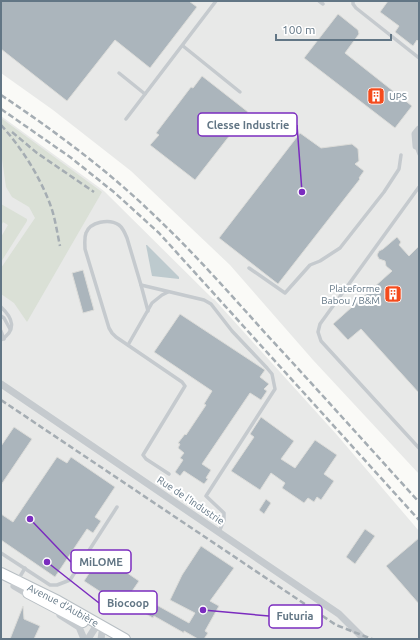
<svg xmlns="http://www.w3.org/2000/svg" width="420" height="640" font-family="Ubuntu,sans-serif">
<rect width="100%" height="100%" fill="#fafaf7"/>
<g fill="#e8e9e8">
<path d="M1,1h418v473l-106,-114 -83,-95 -99,-94 -78,-61 -52,-37z"/>
<path d="M1,116l103,75 109,108h1l123,136 82,96v108h-418z"/>
</g>
<g fill="#dae0d6">
<path d="M1,118l101,74 -75,130 -13,-19 -13,-9v-26l34,-50 -6,-11 -17,-10 -6,-10 -4,-28 -1,-2z"/>
<path d="M1,204l26,15v2l-26,41v-25l7,-12 -5,-3 -2,4z"/>
</g>
<path fill="#bdcace" d="M146,245h1l32,32v2l-27,-3z"/>
<g fill="#abb5bc" stroke="#dcdcd9">
<path d="M1,1h188l8,6 -47,61 -35,-28 -48,61 -66,-52z"/>
<path d="M388,1h31v41l-2,-2 -4,6 -18,-14 4,-6 -19,-14z"/>
<path d="M338,14l20,16 1,4 -14,19 67,53 -17,22 -91,-70z"/>
<path d="M202,76l46,36 -53,68 -45,-35 9,-10 -3,-2 35,-46 2,1z"/>
<path d="M300,133l21,15 31,-4 6,5 1,12 -4,3 9,7 -5,7 1,1 -82,105 -59,-46z"/>
<path d="M397,237l4,5 -2,3 10,11 10,-10v147l-58,-64 -13,11 -15,-16 59,-53 -6,-5 -1,-5 -6,-2 -2,-4 2,-4 4,-2z"/>
<path d="M83,270l11,40 -11,3 -11,-40z"/>
<path d="M180,314l85,56 -5,7 9,7 -5,5 3,2 -6,9 -11,-7 -48,71 9,6 -5,8 2,1 -4,5 -20,-13 -4,5 -5,-4 8,-12 -3,-2 4,-5 -6,-5 2,-4 -2,-1 7,-9 1,1 20,-30 -2,-1 8,-13 -58,-39z"/>
<path d="M261,417l33,24 -13,18 14,9 20,-28 22,15 -13,19 10,7 -13,19 -4,-3 -3,5 -6,-4 -4,5 -22,-15 3,-5 -14,-10 -11,17 -29,-19 23,-34 -4,-3z"/>
<path d="M14,427l18,12 -31,46v-39z"/>
<path d="M57,457l10,6 4,-6 44,30 -20,30 6,4 -8,12 -6,-4 -32,48 -54,-37v-26l12,8z"/>
<path d="M266,499l5,4 -7,11 -5,-4z"/>
<path d="M365,529l10,7 -20,28 -9,-7z"/>
<path d="M419,538v66l-33,-38z"/>
<path d="M201,546l33,22 -24,33 9,5 -14,25 3,2 -4,6h-6l-14,-8v2l-30,-17 -1,2 -7,-4 1,-2 -8,-5 5,-9 45,25 6,-10 -25,-13 12,-25z"/>
<path d="M101,555l38,26 -17,25 -38,-25z"/>
<path d="M23,606l1,13 16,7 -6,13h-24z"/>
</g>
<g fill="none" stroke-linecap="round" stroke-linejoin="round">
<defs>
<g id="secondary">
<path id="s1" d="M1,573l57,28 67,38"/>
<path d="M28,593l55,29"/>
</g>
</defs>
<use href="#secondary" stroke="#b7bec3" stroke-width="12"/>
<g stroke="#c5cace" stroke-width="3.5">
<path d="M319,1l4,3"/>
<path d="M353,1v3l3,4 63,50"/>
<path d="M183,46l57,46"/>
<path d="M119,73l26,21"/>
<path d="M126,119l90,-118"/>
<path d="M416,146l3,8"/>
<path d="M419,187l-99,137 -2,8 3,9 98,107"/>
<path d="M249,268l36,25 25,-28 10,-4 20,-13 44,-56 15,-23 2,-14"/>
<path d="M141,285l7,26"/>
<path d="M1,307c12,11 16,23 0,33"/>
<path d="M1,316l3,2 6,11"/>
<path d="M1,331l3,8"/>
<path d="M128,345l24,-42 10,-8 6,-3"/>
<path d="M169,474l-23,-15 -3,-4 42,-69 -3,-4 -66,-45 -4,-4 -3,-5 -24,-79c0,-5 -1,-11 1,-16 4,-11 23,-15 33,-8 4,3 6,8 8,13l14,47 63,15 7,4 21,27 35,37 5,6 3,15 -69,107 18,17v7l-5,12"/>
<path d="M1,553l49,32h7l13,-5 47,-73"/>
<path d="M18,580l7,-12"/>
</g>
<g stroke="#c5cace" stroke-width="7">
<path d="M416,146l-1,-12 4,-5"/>
<path d="M1,384l338,230 25,25"/>
<path d="M14,586l17,10"/>
<path d="M60,615l19,12 5,12"/>
<path d="M88,639l7,-11 8,-2 -2,13"/>
</g>
<use href="#secondary" stroke="#fff" stroke-width="10"/>
<g stroke="#a5adb3" stroke-width="2.5" stroke-dasharray="6 3" stroke-linecap="butt">
<path d="M1,95c55,37 109,77 156,123 39,37 74,77 110,117 51,55 101,111 152,167"/>
<path d="M1,109l69,48 45,36 44,40 260,287"/>
<path d="M1,125c20,22 38,50 49,79 5,13 7,28 10,42"/>
<path d="M12,132l25,21 57,39"/>
<path d="M1,400l335,225 36,14"/>
</g>
</g>
<defs>
<symbol id="building-square" viewBox="-11 -11 22 22"><rect x="-9" y="-9" width="18" height="18" rx="4" fill="#f44b1d" stroke="#fff"/><path d="M-4-6H4V6H1V3H-1V6H-4ZM-2.5-4.3h1.7v1.8h-1.7ZM.8-4.3h1.7v1.8H.8ZM-2.5-1h1.7V.8h-1.7ZM.8-1h1.7V.8H.8Z" fill="#fff"/></symbol>
</defs>
<g fill-rule="evenodd">
<use href="#building-square" x="366" y="86" width="20" height="20"/>
<use href="#building-square" x="383" y="284" width="20" height="20"/>
</g>
<g text-anchor="middle" stroke-width="4" stroke-linejoin="round" paint-order="stroke">
<g font-size="10" fill="#627685" stroke="#fff" text-anchor="start">
<text x="389" y="100">UPS</text>
<text x="380" y="292" text-anchor="end">Plateforme<tspan x="380" dy="12">Babou / B&amp;M</tspan></text>
</g>
<g font-size="10" fill="#627685" stroke="#fff">
<text transform="translate(191 500) rotate(34)" y="4">Rue de l'Industrie</text>
<text dy="4" stroke="none"><textPath href="#s1" startOffset="70">Avenue d'Aubière</textPath></text>
</g>
</g>
<path fill="none" stroke="#7b2cbf" stroke-width="1.5" d="M302 192L297 125M30 519L71 562M47 562L99 603M203 610L269 616"/>
<g fill="#7b2cbf" stroke="#fff" stroke-width="1.5">
<circle cx="302" cy="192" r="4"/>
<circle cx="30" cy="519" r="4"/>
<circle cx="47" cy="562" r="4"/>
<circle cx="203" cy="610" r="4"/>
</g>
<g fill="#fff" stroke="#7b2cbf" stroke-width="1.5">
<rect x="198" y="113" width="99" height="23" rx="4"/>
<rect x="71" y="550" width="60" height="23" rx="4"/>
<rect x="99" y="591" width="58" height="23" rx="4"/>
<rect x="269" y="605" width="53" height="23" rx="4"/>
</g>
<g font-size="11" text-anchor="middle" font-weight="bold" fill="#627685">
<text x="248" y="129">Clesse Industrie</text>
<text x="101" y="566">MiLOME</text>
<text x="128" y="607">Biocoop</text>
<text x="295" y="620">Futuria</text>
</g>
<rect width="420" height="640" fill="none" stroke="#627685" stroke-width="4"/>
<path d="M276 34v6h115v-6" fill="none" stroke="#627685" stroke-width="2"/>
<text x="282" y="34" font-size="12" fill="#627685" stroke="#ffffff" stroke-width="3" paint-order="stroke">100 m</text>
</svg>
